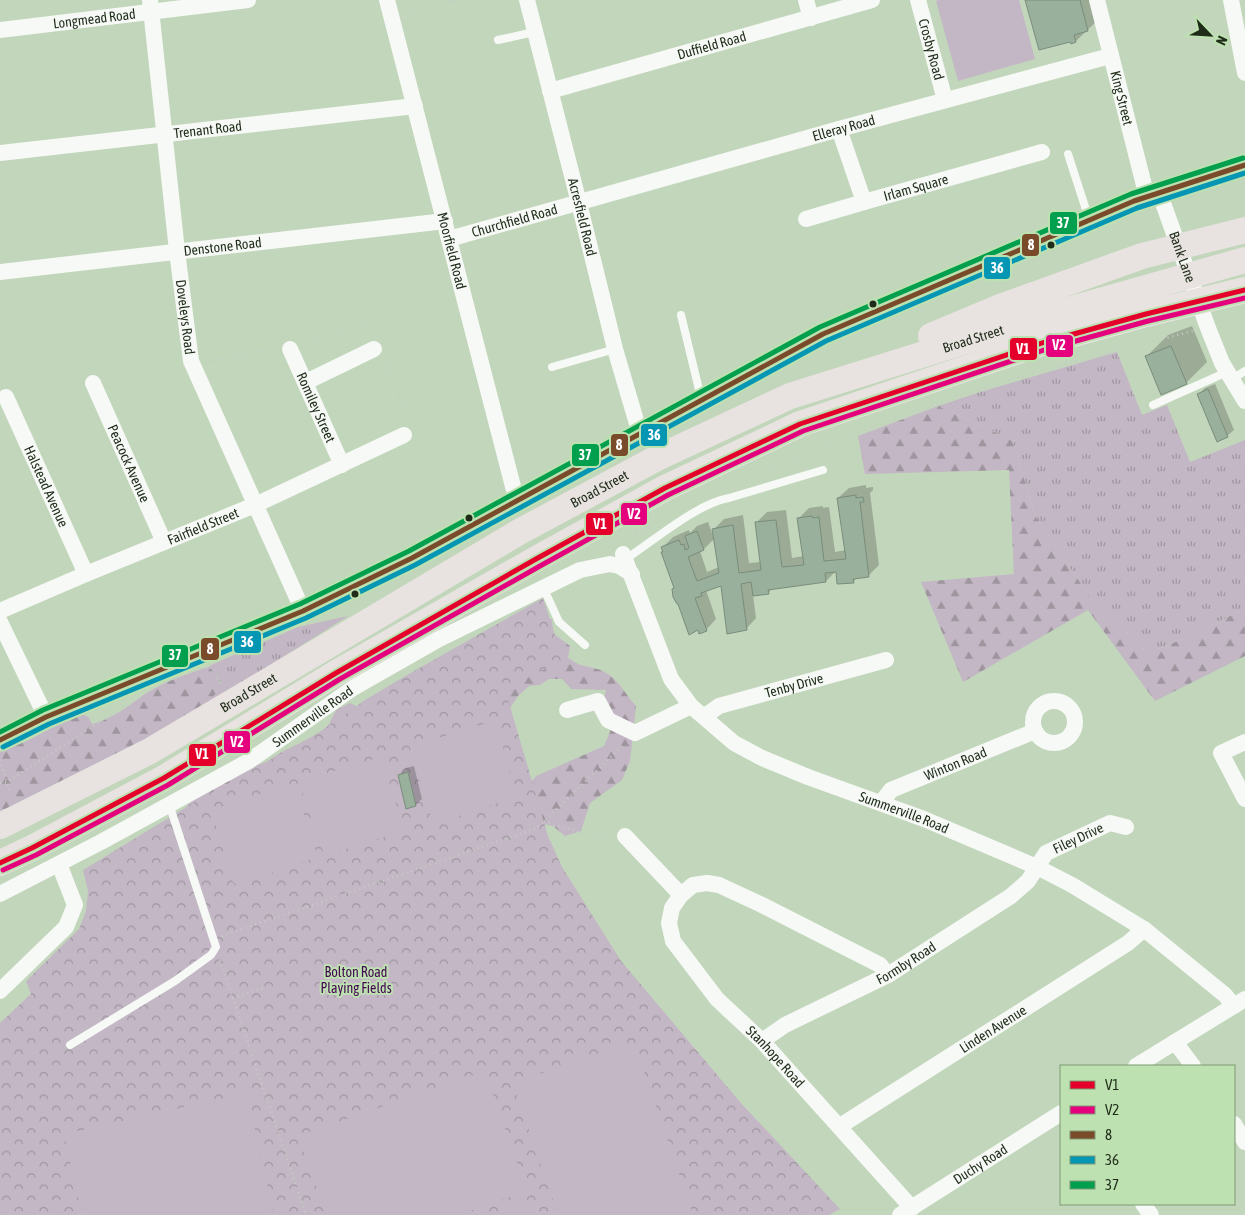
<svg xmlns="http://www.w3.org/2000/svg" width="1245" height="1215" font-family="'Asap Condensed',sans-serif">
<defs>
<pattern id="grass-tufts" width="24" height="20" patternUnits="userSpaceOnUse" patternTransform="scale(1.25)"><rect width="24" height="20" fill="#c3b7c5"/><path d="M3 7l-1-3M5 7V3M7 7l1-3M15 17l-1-3M17 17v-4M19 17l1-3" fill="none" stroke="#9e959f"/></pattern>
<pattern id="forest-firs" width="22" height="20" patternUnits="userSpaceOnUse" patternTransform="scale(1.25)"><rect width="22" height="20" fill="#c3b7c5"/><path d="M5 1l3.5 6h-7zM16 11l3.5 6h-7z" fill="#9e959f"/></pattern>
<pattern id="park-crowns" width="20" height="18" patternUnits="userSpaceOnUse" patternTransform="scale(1.25)"><rect width="20" height="18" fill="#c3b7c5"/><path d="M2 6a3 3 0 1 1 6 0M12 15a3 3 0 1 1 6 0" fill="none" stroke="#9e959f"/></pattern>
</defs>
<rect width="100%" height="100%" fill="#c2d6bb"/>
<g fill="url(#grass-tufts)">
<path d="M1117,352l25,63 25,-10 23,57 55,-22v169l-78,37 -20,6 -53,-49 -59,-87 -22,-75 -75,-35 42,-14z"/>
<path d="M348,616l-146,92 19,-25 -6,-10 -6,-6 2,-2 87,-38z"/>
</g>
<g fill="url(#forest-firs)">
<path d="M938,406l75,35 22,75 59,87 53,49 20,-6 78,-37v47l-90,45 -67,-91 -125,72 -42,-100 93,-8 -5,-104 -144,4 -7,-38z"/>
<path d="M539,619h13l1,14 17,13 -2,12c4,2 9,6 13,7 9,3 19,3 27,9 12,8 18,21 28,32l-6,55 -8,19 -32,23 -9,28 -16,5 -12,-10 -20,-4 -13,-25 16,-21 68,-30 6,-14 1,-19 -8,-11 3,-12 -35,-1 -9,-10h-13l-9,6 -11,1 -11,10 -9,14 -328,107 7,-13 51,-34 25,-7 23,-14 32,-13 10,-12 7,-14 14,-7 16,8z"/>
<path d="M209,667l6,6 7,14 -20,21 -132,75 -70,28v-59l27,-11 54,-29 8,6 3,6c22,-5 38,-20 56,-32 19,-11 40,-19 61,-25z"/>
</g>
<path fill="url(#park-crowns)" d="M543,598l20,62 -58,29 43,147 14,31 59,94 119,141 100,107 -11,6h-829v-192l31,-29 -5,-13 53,-52 7,-18 2,-20 -5,-21 110,-67 125,-70 47,-33 42,-25z"/>
<g fill="#c3b7c5">
<path d="M939,0h80l16,59 -77,22 -22,-80z"/>
<path d="M490,722l6,3 21,70 -4,3 -76,25h-4l-23,-73 2,-4z"/>
<path d="M378,758l4,2 22,68 -1,3 -76,24 -4,-3 -23,-66 1,-5z"/>
<path d="M291,784l3,2 23,68 -2,4 -78,27 -4,-3 -21,-70 3,-3z"/>
<path d="M634,1042l59,173h-135l-45,-132z"/>
<path d="M485,1071l42,120 -69,24h-132l-28,-79z"/>
<path d="M247,1093l26,118 -17,4h-174l-18,-81z"/>
<path d="M529,1202l5,13h-40z"/>
</g>
<g fill="#0003">
<path d="M1027,0h70l5,16 -26,25z"/>
<path d="M1192,326l15,36 -21,21 -39,-27 21,-21z"/>
<path d="M1215,384l19,46 -7,6 -28,-42 6,-6z"/>
<path d="M866,485v3l7,-1v3l-3,3 9,72 -11,11 -10,1 -5,5 -16,-12 -11,11 -53,7 -5,5 -15,2 3,23 -10,11 -24,-45 -16,6 10,29 -10,11 -27,-28 -17,-49 2,-2 -1,-4 10,-10 16,-7 1,3 7,-7 11,-4 6,17 -10,10 -4,2 7,21 12,-5 -5,-38 10,-10 19,-4 6,48 12,-1 -5,-39 11,-11 19,-2 6,48 12,-2 -6,-37 11,-11 14,-2v2l6,-1 6,45 11,-2 -8,-52 11,-10z"/>
<path d="M414,766l8,33 -7,6 -16,-30 7,-7z"/>
</g>
<g fill="#99b09c" stroke="#7a8d7c">
<path d="M1025,0h55l8,31 -14,4 2,7 -5,2 -1,-2 -31,8z"/>
<path d="M1171,346l16,38 -26,11 -16,-39z"/>
<path d="M1208,389l20,48 -11,5 -20,-48z"/>
<path d="M856,495v3l7,-1 1,5h-4l9,75 -16,2 1,4 -17,1 -1,-12 -11,1 1,9 -58,8 1,4 -16,2 -2,-14 -10,2 6,46 -20,4 -6,-48 -20,7 1,3 -7,2 12,33 -8,3 -1,-4 -9,5 -11,-31h-1l-4,-7 -1,-8 2,-1 -13,-36h2l-2,-5 18,-7 2,5 3,-1 1,6 4,-2 -4,-12 12,-5 7,19 -16,7 9,24 22,-8 -7,-44 21,-4 6,48 22,-3 -6,-48 21,-2 6,47 22,-2 -7,-47 15,-2 1,2 6,-1 5,44 22,-2 -9,-61z"/>
<path d="M408,772l8,34 -10,3 -8,-34z"/>
</g>
<g fill="none" stroke-linecap="round" stroke-linejoin="round">
<g stroke="#c6ccc4" stroke-width="2.5" stroke-dasharray="1 4" stroke-linecap="butt">
<path d="M405,12l54,-12"/>
<path d="M303,341l66,-17 8,5 1,7"/>
<path d="M385,360l24,61"/>
<path d="M208,362l68,-15"/>
<path d="M614,428l2,-5 6,-3"/>
<path d="M524,476l6,-4"/>
<path d="M742,482c74,-31 148,-63 225,-89 74,-24 151,-43 226,-62"/>
<path d="M636,534l13,-6 -3,-6"/>
<path d="M625,539l11,-5 2,4"/>
<path d="M0,760l10,32"/>
<path d="M0,783l7,-1 123,-80"/>
<path d="M544,821l45,14 22,1"/>
<path d="M222,936l315,-108 87,-84"/>
<path d="M220,960l86,255"/>
<path d="M233,998l33,-11"/>
</g>
<g stroke="#f6f9f5" stroke-width="8">
<path d="M498,40l36,-8"/>
<path d="M1068,154l21,65"/>
<path d="M681,315l20,83"/>
<path d="M552,367l63,-18"/>
<path d="M1232,379l13,-8"/>
<path d="M1153,405l74,-33"/>
<path d="M626,559c27,-18 72,-56 103,-61l94,-28"/>
<path d="M543,587l16,35 26,23"/>
<path d="M70,1045l105,-64 36,-26 5,-8 -47,-143"/>
</g>
<g stroke="#f6f9f5" stroke-width="16">
<path id="s1" d="M150,0l27,251 14,110 112,250"/>
<path id="s2" d="M387,0l130,502"/>
<path id="s3" d="M527,0l52,203 36,146 25,85"/>
<path d="M806,0l5,18"/>
<path id="s4" d="M918,0l27,100"/>
<path id="s5" d="M1097,0l50,197"/>
<path d="M1231,0l14,73"/>
<path id="s6" d="M0,30l248,-30"/>
<path id="s7" d="M550,91l322,-91"/>
<path id="s8" d="M839,129l25,73 178,-50"/>
<path id="s9" d="M0,153l415,-47"/>
<path id="s10" d="M1159,192l49,136 14,35 23,38"/>
<path d="M806,219l58,-17"/>
<path id="s11" d="M449,239l390,-110 271,-73"/>
<path id="s12" d="M0,272l445,-51"/>
<path id="s13" d="M290,349l52,116"/>
<path d="M306,382l68,-33"/>
<path id="s14" d="M93,383l71,159"/>
<path id="s15" d="M6,397l80,177"/>
<path id="s16" d="M623,554l48,125 20,27 43,37 28,15 46,19 116,42 113,48 35,18 72,44 81,66 9,11"/>
<path id="s17" d="M0,611l86,-37 169,-69 149,-70"/>
<path d="M0,622l46,95"/>
<circle cx="1054" cy="722" r="21"/>
<path d="M567,710l31,-9 10,19 27,13 56,-27"/>
<path id="s18" d="M705,716l14,-10 167,-46"/>
<path d="M1245,742l-24,11 24,46"/>
<path id="s19" d="M881,803l10,-13 144,-59"/>
<path d="M625,836l56,59"/>
<path id="s20" d="M0,894l101,-52 148,-81 104,-73 86,-49 141,-69 30,-6 9,2 13,8"/>
<path id="s21" d="M888,975l-8,-10 -120,-61 -41,-19 -12,-2 -14,2 -12,10 -9,13 -3,15 4,18 44,58 45,42 150,167"/>
<path d="M0,991l66,-64 9,-22 -16,-41"/>
<path id="s22" d="M762,1041l23,-16 103,-50 123,-79 17,-15 18,-28 64,-30 16,4"/>
<path d="M1175,1042l18,24"/>
<path d="M1136,1066l109,-67"/>
<path d="M1234,1124l11,18"/>
<path id="s23" d="M840,1126l288,-183 16,-14"/>
<path d="M1143,1204l8,11"/>
<path id="s24" d="M900,1215l161,-102"/>
</g>
<path stroke="#f6f9f5" stroke-width="20" d="M0,740l46,-23 257,-106 109,-53 411,-224 311,-133 111,-36"/>
<g stroke="#e8e3e0" stroke-width="26">
<path d="M931,336l69,-29 142,-51 103,-26"/>
<path id="s25" d="M0,826l150,-75 369,-219 138,-74 133,-62 246,-77 209,-59"/>
<path d="M0,863l32,-15 132,-70 172,-105 200,-114 129,-71 135,-64 245,-82 101,-28 99,-24"/>
</g>
<defs>
<path id="bus-1" d="M0,863l32,-15 132,-70 172,-105 200,-114 129,-71 135,-64 245,-82 101,-28 99,-24"/>
<path id="bus-2" d="M3,870l33,-15 132,-70 172,-106 200,-113 128,-71 135,-64 244,-82 101,-28 97,-23"/>
<path id="bus-3" d="M0,740l46,-23 257,-106 109,-53 411,-224 311,-133 111,-36"/>
<path id="bus-4" d="M3,747l46,-23 257,-106 109,-53 411,-224 311,-133 108,-35"/>
<path id="bus-5" d="M0,732l43,-22 257,-106 109,-53 411,-224 311,-133 112,-36"/>
</defs>
<use href="#bus-1" stroke="#bde1b0" stroke-width="9"/>
<use href="#bus-2" stroke="#bde1b0" stroke-width="9"/>
<use href="#bus-3" stroke="#bde1b0" stroke-width="9"/>
<use href="#bus-4" stroke="#bde1b0" stroke-width="9"/>
<use href="#bus-5" stroke="#bde1b0" stroke-width="9"/>
<use href="#bus-1" stroke="#e4002b" stroke-width="5"/>
<use href="#bus-2" stroke="#e5007d" stroke-width="5"/>
<use href="#bus-3" stroke="#7a4b2a" stroke-width="5"/>
<use href="#bus-4" stroke="#0596b3" stroke-width="5"/>
<use href="#bus-5" stroke="#02a04e" stroke-width="5"/>
</g>
<g fill="#1f2c1a" stroke="#bde1b0" stroke-width="2">
<circle cx="1051" cy="245" r="4.5"/>
<circle cx="873" cy="304" r="4.5"/>
<circle cx="469" cy="518" r="4.5"/>
<circle cx="355" cy="594" r="4.5"/>
</g>
<g text-anchor="middle" stroke-width="4" stroke-linejoin="round" paint-order="stroke">
<g font-size="14" fill="#1f2c1a" stroke="#bde1b0">
<text dy="5" stroke="none"><textPath href="#s6" startOffset="95">Longmead Road</textPath></text>
<text dy="5" stroke="none"><textPath href="#s7" startOffset="168">Duffield Road</textPath></text>
<text dy="5" stroke="none"><textPath href="#s4" startOffset="51">Crosby Road</textPath></text>
<text dy="5" stroke="none"><textPath href="#s5" startOffset="101">King Street</textPath></text>
<text dy="5" stroke="none"><textPath href="#s11" startOffset="410">Elleray Road</textPath></text>
<text dy="5" stroke="none"><textPath href="#s9" startOffset="209">Trenant Road</textPath></text>
<text dy="5" stroke="none"><textPath href="#s8" startOffset="131">Irlam Square</textPath></text>
<text dy="5" stroke="none"><textPath href="#s3" startOffset="224">Acresfield Road</textPath></text>
<text dy="5" stroke="none"><textPath href="#s11" startOffset="68">Churchfield Road</textPath></text>
<text dy="5" stroke="none"><textPath href="#s12" startOffset="224">Denstone Road</textPath></text>
<text dy="5" stroke="none"><textPath href="#s2" startOffset="259">Moorfield Road</textPath></text>
<text dy="5" stroke="none"><textPath href="#s10" startOffset="69">Bank Lane</textPath></text>
<text dy="5" stroke="none"><textPath href="#s1" startOffset="319">Doveleys Road</textPath></text>
<text dy="5" stroke="none"><textPath href="#s25" startOffset="1092">Broad Street</textPath></text>
<text dy="5" stroke="none"><textPath href="#s13" startOffset="64">Romiley Street</textPath></text>
<text dy="5" stroke="none"><textPath href="#s14" startOffset="88">Peacock Avenue</textPath></text>
<text dy="5" stroke="none"><textPath href="#s15" startOffset="98">Halstead Avenue</textPath></text>
<text dy="5" stroke="none"><textPath href="#s25" startOffset="688">Broad Street</textPath></text>
<text dy="5" stroke="none"><textPath href="#s17" startOffset="220">Fairfield Street</textPath></text>
<text dy="5" stroke="none"><textPath href="#s18" startOffset="95">Tenby Drive</textPath></text>
<text dy="5" stroke="none"><textPath href="#s25" startOffset="282">Broad Street</textPath></text>
<text dy="5" stroke="none"><textPath href="#s20" startOffset="360">Summerville Road</textPath></text>
<text dy="5" stroke="none"><textPath href="#s19" startOffset="86">Winton Road</textPath></text>
<text dy="5" stroke="none"><textPath href="#s16" startOffset="408">Summerville Road</textPath></text>
<text dy="5" stroke="none"><textPath href="#s22" startOffset="380">Filey Drive</textPath></text>
<text dy="5" stroke="none"><textPath href="#s22" startOffset="164">Formby Road</textPath></text>
<text dy="5" stroke="none"><textPath href="#s23" startOffset="181">Linden Avenue</textPath></text>
<text dy="5" stroke="none"><textPath href="#s21" startOffset="439">Stanhope Road</textPath></text>
<text dy="5" stroke="none"><textPath href="#s24" startOffset="95">Duchy Road</textPath></text>
</g>
<g font-size="14" fill="#440853" stroke="#bde1b0">
<text x="356" y="977">Bolton Road<tspan x="356" dy="16">Playing Fields</tspan></text>
</g>
</g>
<g stroke="#bde1b0" stroke-width="2">
<rect x="1049" y="211" width="29" height="24" rx="5" fill="#02a04e"/>
<rect x="1021" y="233" width="19" height="24" rx="5" fill="#7a4b2a"/>
<rect x="983" y="256" width="28" height="24" rx="5" fill="#0596b3"/>
<rect x="1045" y="334" width="29" height="24" rx="5" fill="#e5007d"/>
<rect x="1009" y="337" width="29" height="24" rx="5" fill="#e4002b"/>
<rect x="640" y="423" width="28" height="24" rx="5" fill="#0596b3"/>
<rect x="610" y="433" width="19" height="24" rx="5" fill="#7a4b2a"/>
<rect x="571" y="443" width="29" height="24" rx="5" fill="#02a04e"/>
<rect x="620" y="502" width="28" height="24" rx="5" fill="#e5007d"/>
<rect x="585" y="512" width="29" height="24" rx="5" fill="#e4002b"/>
<rect x="233" y="630" width="29" height="24" rx="5" fill="#0596b3"/>
<rect x="200" y="637" width="20" height="24" rx="5" fill="#7a4b2a"/>
<rect x="161" y="644" width="28" height="24" rx="5" fill="#02a04e"/>
<rect x="223" y="730" width="28" height="24" rx="5" fill="#e5007d"/>
<rect x="188" y="743" width="29" height="24" rx="5" fill="#e4002b"/>
</g>
<g font-size="14" text-anchor="middle" font-weight="bold" fill="#fff">
<text x="1063" y="228">37</text>
<text x="1031" y="250">8</text>
<text x="997" y="273">36</text>
<text x="1059" y="350">V2</text>
<text x="1023" y="354">V1</text>
<text x="654" y="440">36</text>
<text x="619" y="450">8</text>
<text x="585" y="460">37</text>
<text x="634" y="519">V2</text>
<text x="600" y="529">V1</text>
<text x="247" y="647">36</text>
<text x="210" y="654">8</text>
<text x="175" y="660">37</text>
<text x="237" y="747">V2</text>
<text x="202" y="759">V1</text>
</g>
<rect x="1060" y="1065" width="175" height="140" fill="#bde1b0" stroke="#7e9974"/>
<rect x="1070" y="1081" width="25" height="8" fill="#e4002b" stroke="#7e9974"/>
<text x="1105" y="1090" font-size="15" fill="#1f2c1a">V1</text>
<rect x="1070" y="1106" width="25" height="8" fill="#e5007d" stroke="#7e9974"/>
<text x="1105" y="1115" font-size="15" fill="#1f2c1a">V2</text>
<rect x="1070" y="1131" width="25" height="8" fill="#7a4b2a" stroke="#7e9974"/>
<text x="1105" y="1140" font-size="15" fill="#1f2c1a">8</text>
<rect x="1070" y="1156" width="25" height="8" fill="#0596b3" stroke="#7e9974"/>
<text x="1105" y="1165" font-size="15" fill="#1f2c1a">36</text>
<rect x="1070" y="1181" width="25" height="8" fill="#02a04e" stroke="#7e9974"/>
<text x="1105" y="1190" font-size="15" fill="#1f2c1a">37</text>
<g transform="translate(1210 35) rotate(115)" stroke="#bde1b0" stroke-width="4" paint-order="stroke">
<path d="M0-4L9 19L0 12L-9 19Z" fill="#1f2c1a"/>
<text y="-8" font-size="14" font-weight="bold" text-anchor="middle" fill="#1f2c1a">N</text>
</g>
</svg>
